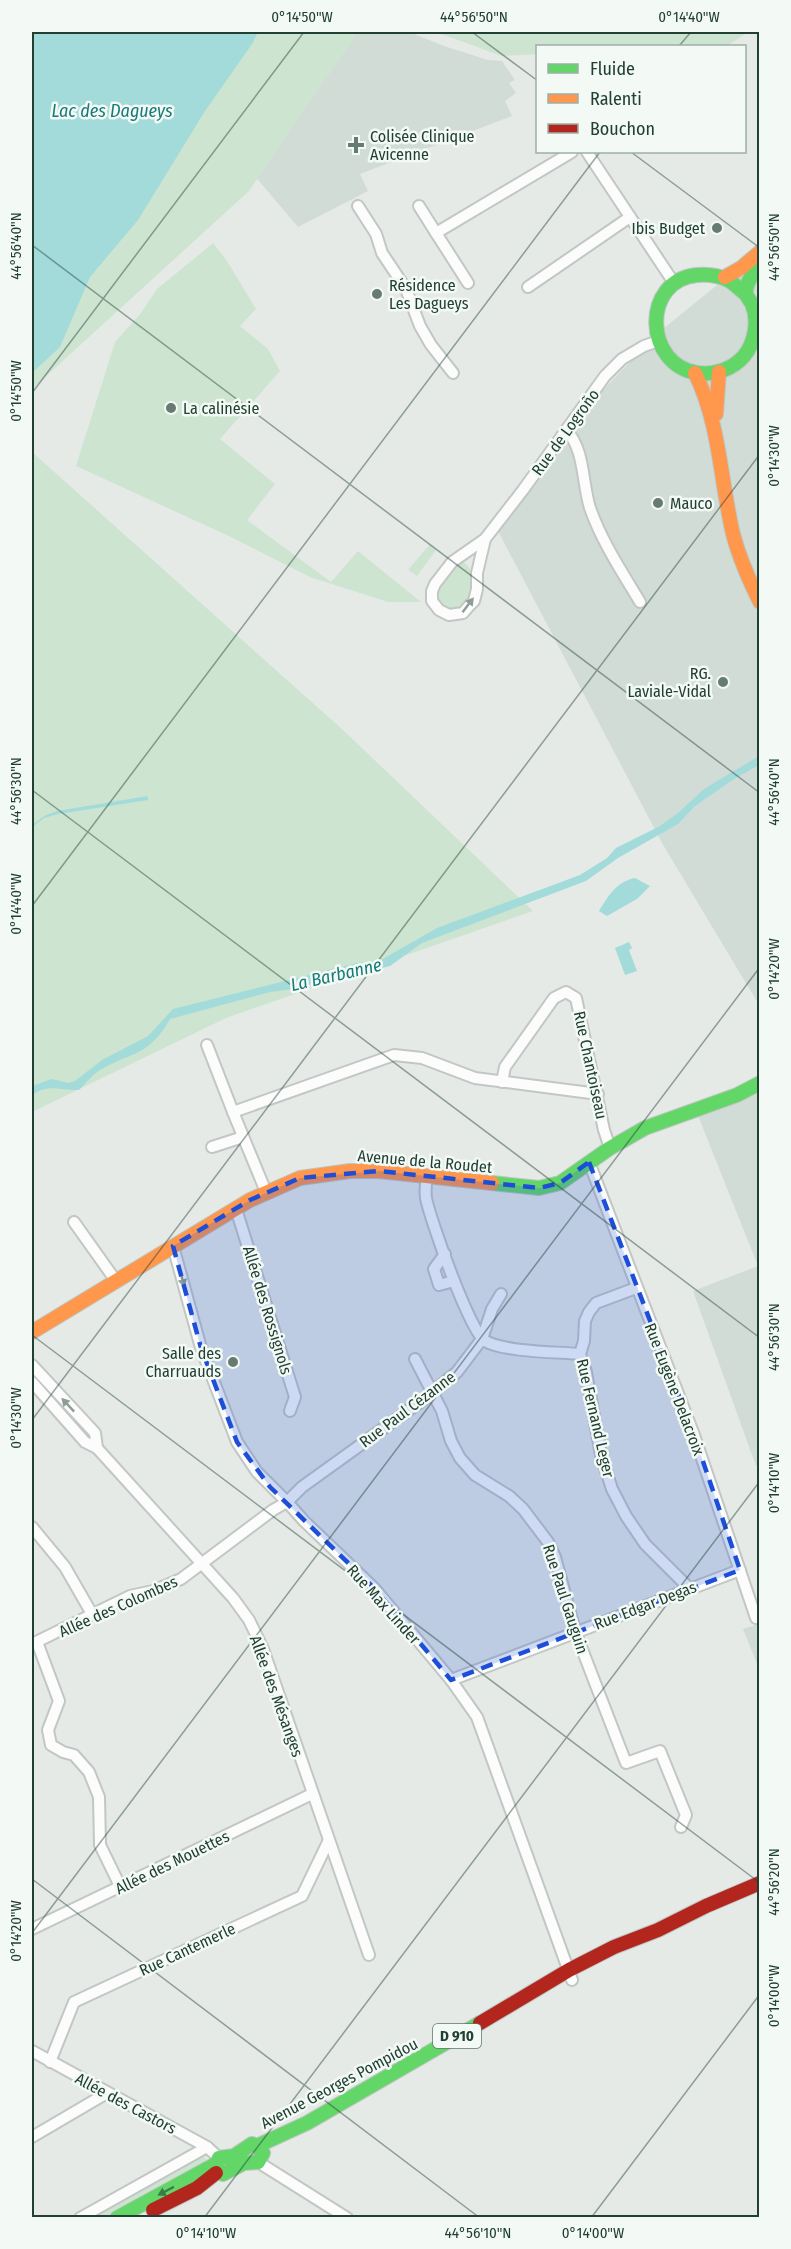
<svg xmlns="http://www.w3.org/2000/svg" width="791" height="2249" font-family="'Fira Sans Condensed',sans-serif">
<rect width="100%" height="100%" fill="#e5eae7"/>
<g fill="#d2dcd6">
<path d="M345,32h64l35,14 44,14 14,1 13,19 -6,3 7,10 -11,8 7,15 -152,58 8,17 -70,36 -44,-52z"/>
<path d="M759,251v754l-97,-162 -164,-312 76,-111 84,-87z"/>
<path d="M759,1081v384l-3,1 -63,-175 65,-25 -63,-158z"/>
<path d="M759,1624h1l-1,45 -16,-40z"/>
</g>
<g fill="#cde4d0">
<path d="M32,32h326l-109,159 -217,198z"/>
<path d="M436,32h312l-21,14h-189l-1,8 -35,2z"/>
<path d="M213,243l14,18 29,48 -16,17 28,23 12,22 -60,68 55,45 -28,36 84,62 27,-31 63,51h-33l-78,-25 -79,-40 -155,-71 39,-124 26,-29 16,-24z"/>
<path d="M32,452l311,278 190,181 -307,107 -194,94z"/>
<path d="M430,544l6,6 -19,26 -9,-6z"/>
<path d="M459,561l7,3 7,9 -5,26 -10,10 -17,-2 -6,-7 2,-14z"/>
<path d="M203,2156l4,4 -1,5 -100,52 -13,1z"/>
</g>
<g fill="#a2dbda">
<path d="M32,32h226l-6,12 -47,67 -67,109 -48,57 -30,70 -28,26z"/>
<path d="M759,756v9l-25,14 -39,27 -17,18 -60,34 -32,23 -164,62 -32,23 -8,2 -18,1 -71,20 -23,3 -100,27c-22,38 -37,32 -70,51 -8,5 -14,13 -21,20 -19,1 -30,-7 -47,5v-9l20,-7 16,4 7,-2 27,-21 46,-24 25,-27 184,-46 24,-3 56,-32 143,-53 27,-17 9,-10 44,-22 18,-13 26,-24z"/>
<path d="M148,796v4l-90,14 -14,4 -12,9v-2l14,-10 11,-4z"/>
<path d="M635,878l15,8 -13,13 -30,17 -8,-5c10,-16 17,-29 36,-33z"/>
<path d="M629,942l3,6 -3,2 8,21 -12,4 -10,-27z"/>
</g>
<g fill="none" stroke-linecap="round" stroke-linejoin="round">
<defs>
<g id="street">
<path d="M587,152l87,131"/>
<path d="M358,206l18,28 6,19 24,36 14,37 11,19 22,28"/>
<path d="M419,206l17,27"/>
<path d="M468,283l-32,-50 136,-81"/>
<path d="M528,287l102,-70"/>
<path d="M566,430c19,19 16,53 24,78 12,34 32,64 50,94"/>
<path d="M485,539l-8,34v16l-3,12 -5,5 -6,7 -14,2 -10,-5 -7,-9v-10l3,-7 17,-22 33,-23 38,-49 82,-114 17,-17 22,-13 14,-5"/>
<path d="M207,1045l26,67"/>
<path d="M502,1082l3,-15 49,-69 12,-6 10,6 28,132 6,18"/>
<path d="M212,1147l31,-10"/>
<path d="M589,1162l105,273 62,183"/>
<path d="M427,1175c-1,7 -2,16 -1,23 4,21 44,134 59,143 20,11 71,11 95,13"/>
<path d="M266,1192l-33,-80 161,-57 28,3 53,20 123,16"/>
<path d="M236,1209l59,188 -5,14"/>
<path d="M74,1222l42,59"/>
<path d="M173,1246l28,102 36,94 20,30 30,30 17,19 70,67 77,92 26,37 95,263"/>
<path d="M445,1254l-11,15 5,16 15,-4"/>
<path d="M636,1288l-40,15 -7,9 -4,9 -1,20 -4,13 6,18 15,83 11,34 14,27 19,28 44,44"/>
<path d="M415,1359l27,52 9,30 9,17 15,17 34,21 14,13 25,33 7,15 20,74 51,132 34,-12 26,64 -5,12"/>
<path d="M32,1365l63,68 2,15"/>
<path d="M32,1382l53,60 12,6 136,150 16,22 14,29 106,306"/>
<path d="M32,1527l33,40 27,47"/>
<path d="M37,1642l22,59 -11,29 3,15 12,7 11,3 15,17 10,25 1,48 20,41"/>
<path d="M32,1644l98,-48 23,-5 28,-12 92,-69 14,-8 15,-15 125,-90 30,-25 25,-33 10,-30 9,-15"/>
<path d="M451,1680l289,-110"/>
<path d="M32,1929l280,-135"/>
<path d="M32,2051l175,96 12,11"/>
<path d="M50,2062l24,-60 228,-106 27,-56"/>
<path d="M32,2137l75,-44"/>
<path d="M258,2162l89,56"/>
<path d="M80,2218l127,-71"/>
</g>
<g id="fast">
<path d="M746,294c-6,-4 -12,-11 -18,-14 -10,-5 -21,-6 -31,-5 -56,5 -53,91 1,98 17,2 35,-4 46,-17 11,-13 15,-36 8,-52 -2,-4 -6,-7 -6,-12 0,-10 8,-20 14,-28"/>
<path d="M492,1183l47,5 21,-5 50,-35 35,-20 92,-33 23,-12"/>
<path d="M257,2146l6,7 -5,9 -14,1 -21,11 -4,-2 -3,-8 3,-6 15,-2 18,-12 5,2 50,-23 173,-100"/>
<path d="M117,2218l99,-54"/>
</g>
<g id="slow">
<path d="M725,277l16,-9 19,-16"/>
<path d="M695,373c25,51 25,106 38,161 6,23 16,46 27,68"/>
<path d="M716,414l3,-42"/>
<path d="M32,1332l218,-132 50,-22 50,-7h29l113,12"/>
</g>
<g id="jam">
<path d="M480,2023l89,-53 45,-23 44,-17 48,-24 54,-23"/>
<path d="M153,2210l44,-22 19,-15"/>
</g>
</defs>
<use href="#street" stroke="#c2c7c4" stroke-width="14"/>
<use href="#fast" stroke="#bec6c2" stroke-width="16"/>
<use href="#slow" stroke="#bec6c2" stroke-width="16"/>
<use href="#jam" stroke="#bec6c2" stroke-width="16"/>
<use href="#street" stroke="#fbfcfb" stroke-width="10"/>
<use href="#fast" stroke="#63d668" stroke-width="14"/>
<use href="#slow" stroke="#ff974d" stroke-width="14"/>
<use href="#jam" stroke="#b3261e" stroke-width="14"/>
</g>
<defs><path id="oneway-solid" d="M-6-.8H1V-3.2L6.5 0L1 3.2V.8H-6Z" transform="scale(1.5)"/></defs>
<g fill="#8e9e96">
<use href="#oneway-solid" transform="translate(468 605) rotate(-53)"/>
<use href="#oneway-solid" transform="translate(182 1278) rotate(75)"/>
<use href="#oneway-solid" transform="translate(68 1405) rotate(-133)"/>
</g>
<use fill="#3b7b48" href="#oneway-solid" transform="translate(166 2191) rotate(152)"/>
<path fill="#1d4ed8" fill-opacity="0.2" stroke="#1d4ed8" stroke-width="4.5" stroke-dasharray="12 8" stroke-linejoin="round" d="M589,1162l105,273 46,135 -289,110 -77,-92 -104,-101 -33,-45 -36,-94 -28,-102 77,-46 50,-22 79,-7 160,17 21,-5z"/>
<path fill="none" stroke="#213f32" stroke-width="1.5" stroke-opacity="0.45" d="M472,32l66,49M679,46l12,-14M631,152l129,96M32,245l728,548M32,393l272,-361M32,790l728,548M32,906l568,-754M32,1335l728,548M32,1420l728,-966M32,1879l448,339M32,1933l728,-966M204,2218l556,-737M591,2218l169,-224"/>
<g fill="#667b71" stroke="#f3f9f5" stroke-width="2">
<path d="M353 136h6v6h6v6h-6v6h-6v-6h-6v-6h6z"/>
<circle cx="717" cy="228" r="6"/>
<circle cx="377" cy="294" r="6"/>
<circle cx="171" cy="408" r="6"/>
<circle cx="658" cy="503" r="6"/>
<circle cx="723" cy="682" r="6"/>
<circle cx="233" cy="1362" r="6"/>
</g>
<g text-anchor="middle" stroke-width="5" stroke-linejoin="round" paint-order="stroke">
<rect fill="#f3f9f5" stroke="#60776c" stroke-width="1.5" x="433" y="2024" width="48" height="24" rx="4.5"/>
<g font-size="15" font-weight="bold" fill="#213f32">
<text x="457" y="2041">D 910</text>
</g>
<g font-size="16" fill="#213f32" stroke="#f3f9f5" text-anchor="start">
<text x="370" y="142">Colisée Clinique<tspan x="370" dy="18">Avicenne</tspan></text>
<text x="705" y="234" text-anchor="end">Ibis Budget</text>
<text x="389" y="291">Résidence<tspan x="389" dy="18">Les Dagueys</tspan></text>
<text x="183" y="414">La calinésie</text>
<text x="670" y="509">Mauco</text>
<text x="711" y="679" text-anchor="end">RG.<tspan x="711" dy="18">Laviale-Vidal</tspan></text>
<text x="221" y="1359" text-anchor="end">Salle des<tspan x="221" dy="18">Charruauds</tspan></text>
</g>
<g font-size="16" fill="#213f32" stroke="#f3f9f5">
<text transform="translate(565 432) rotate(-54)" y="6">Rue de Logroño</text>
<text transform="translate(591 1065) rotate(78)" y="6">Rue Chantoiseau</text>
<text transform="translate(425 1161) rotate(5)" y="6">Avenue de la Roudet</text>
<text transform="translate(268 1310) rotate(73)" y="6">Allée des Rossignols</text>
<text transform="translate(675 1389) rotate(69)" y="6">Rue Eugène Delacroix</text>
<text transform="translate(407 1409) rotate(-37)" y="6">Rue Paul Cézanne</text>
<text transform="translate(596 1418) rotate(77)" y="6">Rue Fernand Leger</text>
<text transform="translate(566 1599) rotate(72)" y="6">Rue Paul Gauguin</text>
<text transform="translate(384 1604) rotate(48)" y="6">Rue Max Linder</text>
<text transform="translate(645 1605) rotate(-21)" y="6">Rue Edgar Degas</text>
<text transform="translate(118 1606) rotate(-24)" y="6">Allée des Colombes</text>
<text transform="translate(277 1696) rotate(70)" y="6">Allée des Mésanges</text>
<text transform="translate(172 1862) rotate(-26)" y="6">Allée des Mouettes</text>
<text transform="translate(187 1949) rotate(-25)" y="6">Rue Cantemerle</text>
<text transform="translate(339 2083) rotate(-28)" y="6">Avenue Georges Pompidou</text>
<text transform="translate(126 2103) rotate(28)" y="6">Allée des Castors</text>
</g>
<g font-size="18" font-style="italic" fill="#177a7a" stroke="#f3f9f5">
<text x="112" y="117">Lac des Dagueys</text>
<text transform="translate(336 975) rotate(-13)" y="6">La Barbanne</text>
</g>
</g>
<rect width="791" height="2249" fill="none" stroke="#f3f9f5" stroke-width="66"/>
<rect x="536" y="45" width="210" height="108" fill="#f3f9f5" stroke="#9fafa7" stroke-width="1.5"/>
<rect x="548" y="64" width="30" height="9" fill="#63d668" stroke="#9fafa7" stroke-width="1.5"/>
<text x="590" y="75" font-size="18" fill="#213f32">Fluide</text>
<rect x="548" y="94" width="30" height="9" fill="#ff974d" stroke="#9fafa7" stroke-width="1.5"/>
<text x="590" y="105" font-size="18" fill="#213f32">Ralenti</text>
<rect x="548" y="124" width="30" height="9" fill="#b3261e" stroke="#9fafa7" stroke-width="1.5"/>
<text x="590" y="135" font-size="18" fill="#213f32">Bouchon</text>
<rect x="33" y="33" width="725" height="2183" fill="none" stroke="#213f32" stroke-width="2"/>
<g font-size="15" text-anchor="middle" fill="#213f32">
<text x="302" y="22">0°14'50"W</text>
<text x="474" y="22">44°56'50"N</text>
<text x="689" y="22">0°14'40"W</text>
<text transform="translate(16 246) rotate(-90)" y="5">44°56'40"N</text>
<text transform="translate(774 247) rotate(-90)" y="5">44°56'50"N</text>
<text transform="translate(16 391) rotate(-90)" y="5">0°14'50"W</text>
<text transform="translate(774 456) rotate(-90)" y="5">0°14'30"W</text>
<text transform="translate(16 791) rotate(-90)" y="5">44°56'30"N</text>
<text transform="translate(774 792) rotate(-90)" y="5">44°56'40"N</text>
<text transform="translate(16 904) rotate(-90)" y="5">0°14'40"W</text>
<text transform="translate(774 969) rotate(-90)" y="5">0°14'20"W</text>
<text transform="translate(774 1337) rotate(-90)" y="5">44°56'30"N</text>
<text transform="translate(16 1418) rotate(-90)" y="5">0°14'30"W</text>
<text transform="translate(774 1483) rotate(-90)" y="5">0°14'10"W</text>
<text transform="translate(774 1882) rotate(-90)" y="5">44°56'20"N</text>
<text transform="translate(16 1931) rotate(-90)" y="5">0°14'20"W</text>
<text transform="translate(774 1996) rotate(-90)" y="5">0°14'00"W</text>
<text x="206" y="2238">0°14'10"W</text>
<text x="478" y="2238">44°56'10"N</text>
<text x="593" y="2238">0°14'00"W</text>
</g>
</svg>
